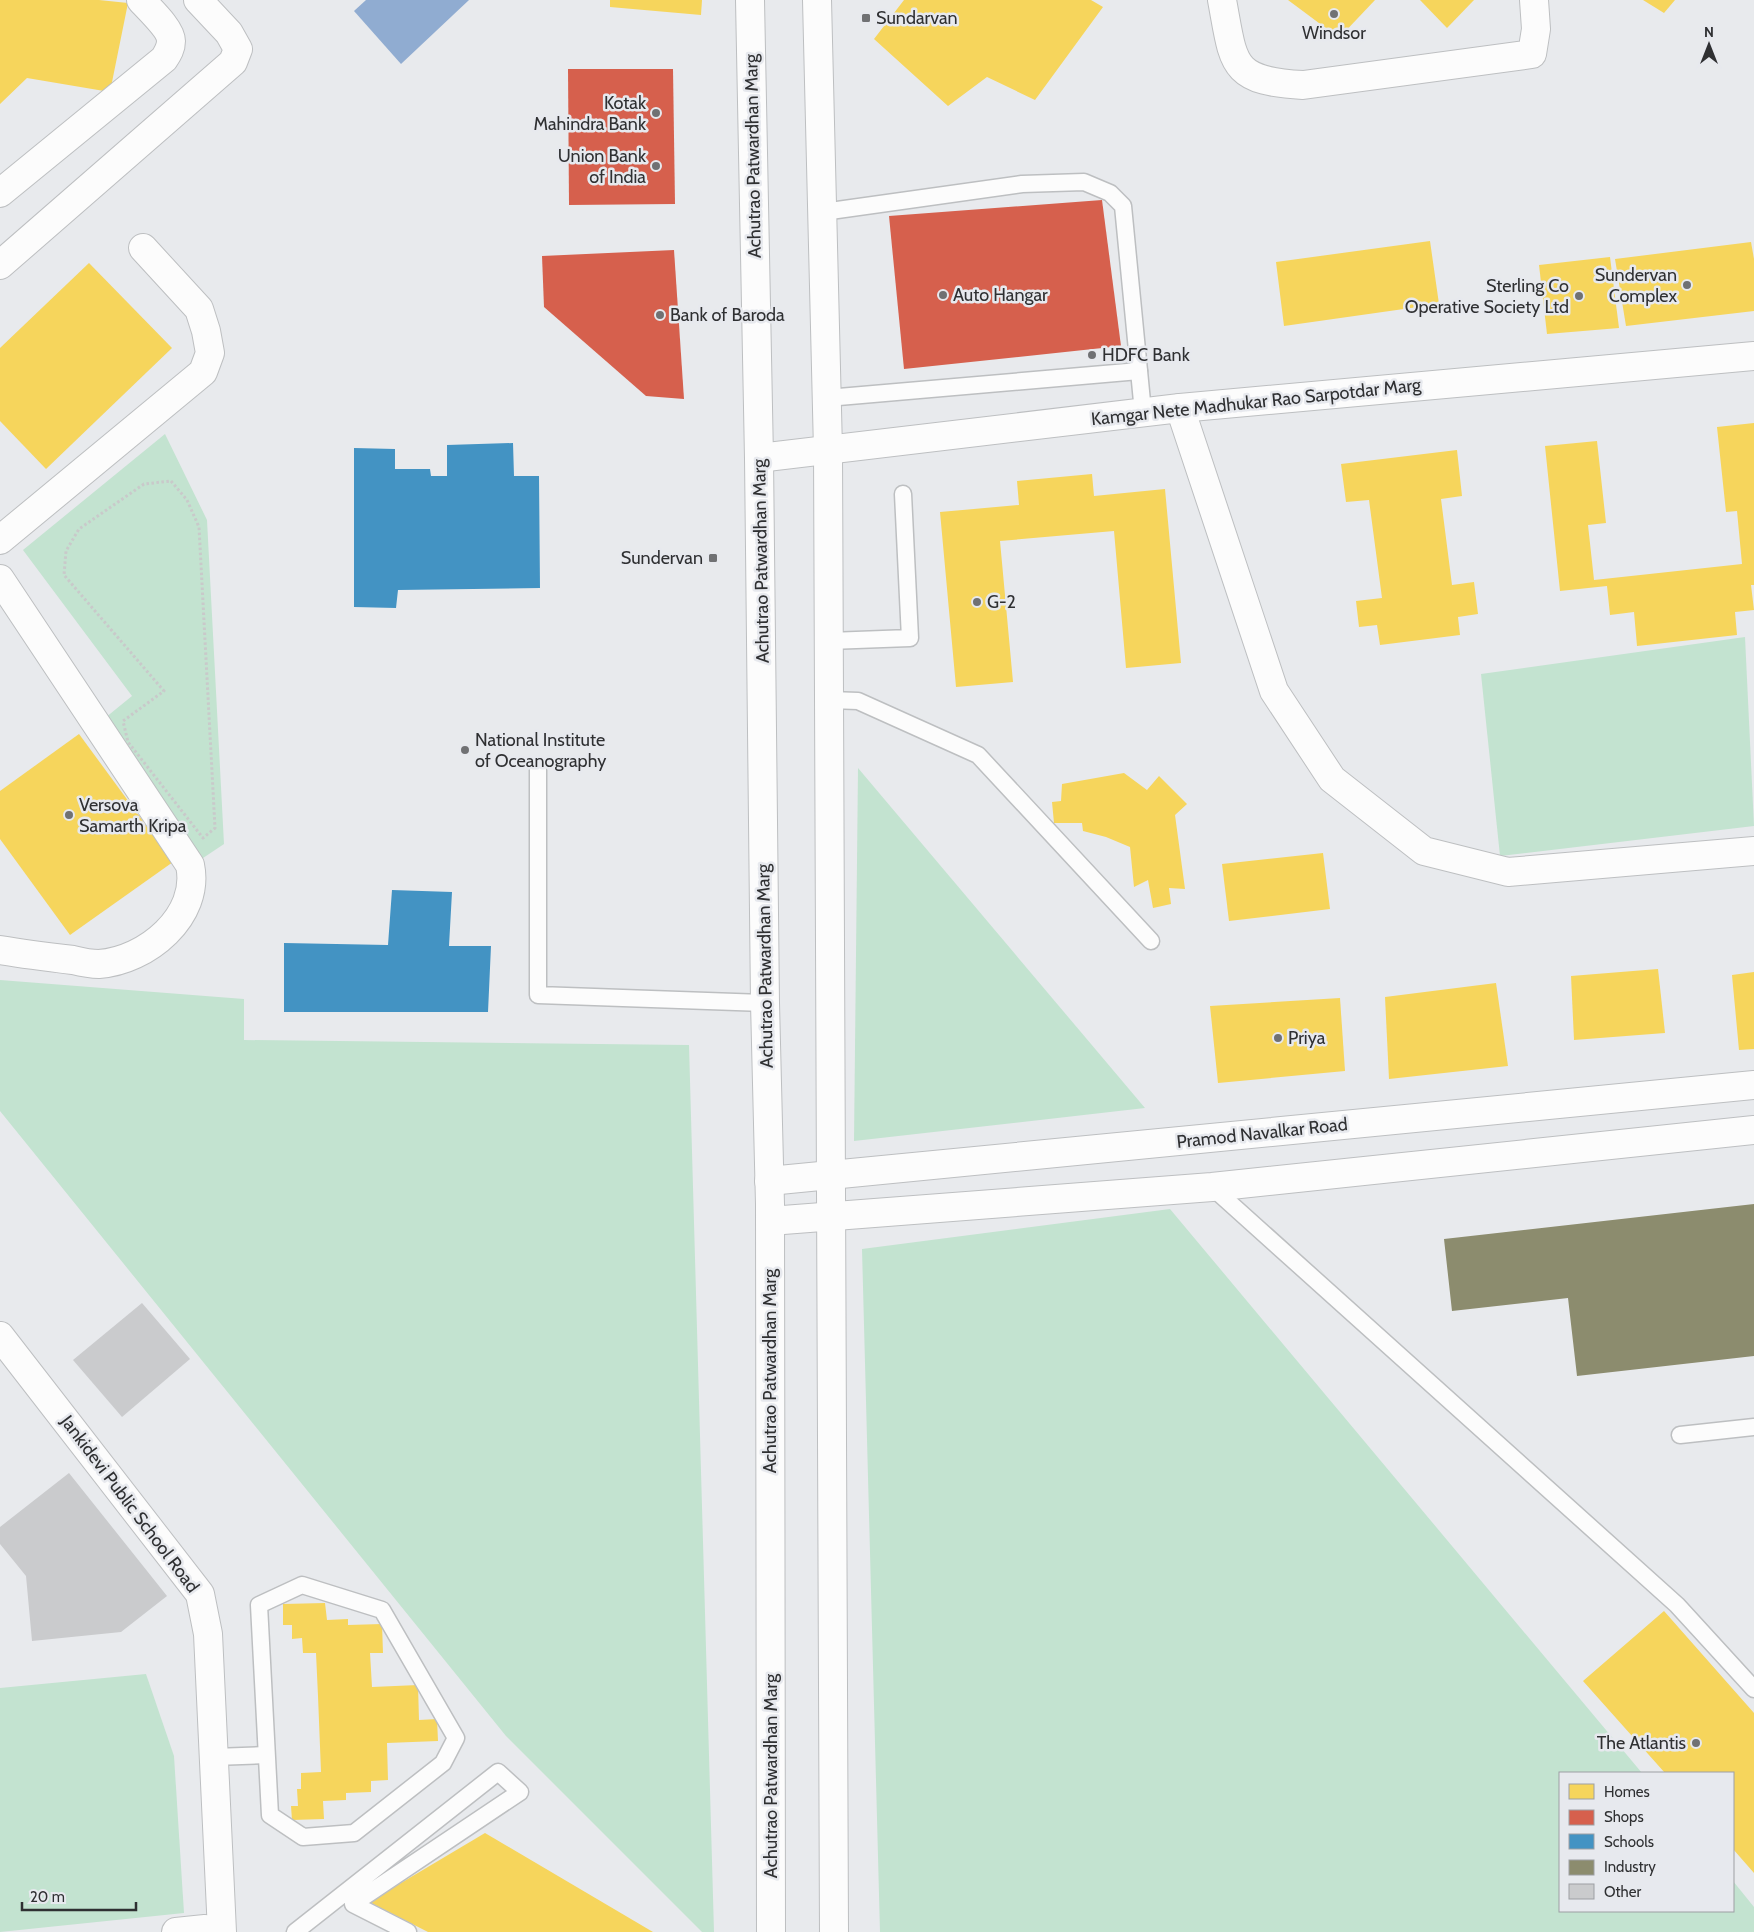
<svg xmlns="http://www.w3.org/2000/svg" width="1754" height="1932" font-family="Cabin,sans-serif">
<rect width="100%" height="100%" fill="#e8eaed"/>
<g fill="#c3e3d0">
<path d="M165,434l42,86 17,324 -27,18 -103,-135 38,-31 -109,-146z"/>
<path d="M1745,637l9,189 -254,30 -19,-182z"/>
<path d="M858,768l287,340 -291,33z"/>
<path d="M0,980l244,19v41l445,5 25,887h-12l-196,-196 -506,-625z"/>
<path d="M1170,1209l472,564h-82v138h173v-30l21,26v25h-874l-18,-683z"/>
<path d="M146,1674l28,82 10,157 -184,19v-244z"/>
</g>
<path fill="#90acd1" d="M366,0h103l-68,64 -47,-53z"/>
<g fill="#f6d55c">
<path d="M0,0h99l29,3 -18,89 -83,-14 -27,26z"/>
<path d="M610,0h92l-1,15 -91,-8z"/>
<path d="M904,0h187l12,7 -68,93 -48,-23 -39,29 -74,-67z"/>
<path d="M1288,0h87l-36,38z"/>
<path d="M1420,0h54l-27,28z"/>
<path d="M1643,0h32l-11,13z"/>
<path d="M1430,241l9,63 -155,22 -8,-64z"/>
<path d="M1751,242l3,17v52l-128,15 -11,-67z"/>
<path d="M1610,257l9,71 -72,6 -8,-69z"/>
<path d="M89,263l83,85 -126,121 -46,-48v-73z"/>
<path d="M1754,423v162h-3l3,25 -19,2 2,23 -100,11 -3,-34 -24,3 -3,-29 -47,5 -15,-145 52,-5 9,82 -18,2 6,55 148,-16 -5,-53 -11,1 -9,-85z"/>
<path d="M1457,450l5,46 -21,3 11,86 22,-3 4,32 -20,3 2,18 -80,10 -3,-20 -18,2 -3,-26 26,-3 -13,-98 -23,2 -5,-38z"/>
<path d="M1092,474l2,22 71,-7 16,174 -55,5 -12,-137 -114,10 13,141 -57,5 -16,-175 79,-7 -2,-24z"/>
<path d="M79,734l94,128 -103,73 -70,-96v-48z"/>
<path d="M1124,773l23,17 12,-14 28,28 -12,11 10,74 -16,-1 2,16 -18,4 -5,-28 -14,7 -4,-40 -24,-10 -23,-6 -1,-8h-28l-2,-21 9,-1 1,-17z"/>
<path d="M1323,853l7,56 -101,12 -7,-57z"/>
<path d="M1658,969l7,64 -91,7 -3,-64z"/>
<path d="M1754,972v77l-15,1 -7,-75z"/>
<path d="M1496,983l12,83 -119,13 -4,-82z"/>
<path d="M1340,998l5,73 -127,12 -8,-77z"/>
<path d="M325,1603l2,17 21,-1v6l34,-1 1,29h-13l2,34 46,-2 1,35 18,-1 1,22 -51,2 1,37 -17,1v11l-25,1v7l-23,1 1,18 -32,1 -1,-14h7l-1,-17h4v-16l20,-1 -3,-76 -2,-43h-13l-1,-15 -10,1v-14h-9v-21z"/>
<path d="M1664,1611l90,102v160l-21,-24v-76h-68l-82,-92z"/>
<path d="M485,1833l168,99h-225l-59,-30z"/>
</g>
<g fill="#d6604d">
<path d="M568,69h105l2,135 -106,1z"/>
<path d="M1102,200l19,146 -217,23 -15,-153z"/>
<path d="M674,250l10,149 -38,-3 -102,-89 -2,-51z"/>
</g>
<g fill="#4393c3">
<path d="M513,443l1,33h25l1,112 -142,2 -2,18 -42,-1v-159l41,1v20h35l1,7h16v-31z"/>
<path d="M392,890l60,2 -3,54h42l-3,66h-204v-69l104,2z"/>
</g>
<path fill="#8c8c6e" d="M1754,1204v152l-177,20 -9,-78 -116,13 -8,-72z"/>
<g fill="#cacbcd">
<path d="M142,1303l48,56 -68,58 -49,-57z"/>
<path d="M69,1473l98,123 -46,36 -89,9 -6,-65 -26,-32v-17z"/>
</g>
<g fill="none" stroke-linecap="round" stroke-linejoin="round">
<defs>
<g id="lane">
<path d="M823,212l199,-28 62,-2 26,11 13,13 20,206"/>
<path d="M827,398l312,-27"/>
<path d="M829,641l81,-3 -7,-144"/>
<path d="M830,700l28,1 120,54 173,186"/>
<path d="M538,770v225l227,8"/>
<path d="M1212,1187l465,418 77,84"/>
<path d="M1680,1435l74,-8"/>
<path d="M302,1585l80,25 74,128 -13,25 -89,70 -51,4 -33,-22 -11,-210z"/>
<path d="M214,1757l52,-2"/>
<path d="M295,1932l203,-160 22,20 -167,112 55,28"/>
</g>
<g id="street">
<path d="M1222,0c12,64 8,81 81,85l229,-31 4,-25 -2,-29"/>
<path d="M0,193l164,-134c4,-6 7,-11 7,-18 0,-12 -22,-32 -30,-41"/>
<path d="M0,265l233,-203 5,-13 -9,-16 -31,-33"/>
<path d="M1180,408l94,283 58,88 92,72 84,21 246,-21"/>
<path d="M759,458l421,-50 574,-52"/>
<path d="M0,540l203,-168 7,-19 -4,-22 -7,-22 -56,-61"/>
<path d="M0,579l190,286c11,51 -44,96 -91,99 -8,0 -18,-2 -26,-4 -25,-3 -49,-6 -73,-10"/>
</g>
<g id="secondary">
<path d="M750,0l9,458 6,545 5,201 1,728"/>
<path d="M817,0l11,450 6,1482"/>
<path d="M769,1181l985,-96"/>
<path d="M770,1221l442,-34 542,-57"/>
<path d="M0,1336l200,258 8,40 14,298"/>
<path d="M176,1932l29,-3 7,3"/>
</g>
</defs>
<use href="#lane" stroke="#bdbfc1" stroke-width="19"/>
<use href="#street" stroke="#bdbfc1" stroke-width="30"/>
<use href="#secondary" stroke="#bdbfc1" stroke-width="30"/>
<path stroke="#c9c9ca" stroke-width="3" stroke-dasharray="2.5 2.5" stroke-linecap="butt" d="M171,481l16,19 12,27 16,301 -12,10 -75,-96 -5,-21 41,-30 -100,-116 2,-24 13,-22 65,-45z"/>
<use href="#lane" stroke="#fcfcfc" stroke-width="16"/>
<use href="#street" stroke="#fcfcfc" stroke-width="28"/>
<use href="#secondary" stroke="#fcfcfc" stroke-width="28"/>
</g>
<g fill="#707173" stroke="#e7e9ee" stroke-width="2">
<circle cx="1334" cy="14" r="5"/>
<rect x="861" y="13" width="10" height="10" rx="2.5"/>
<circle cx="656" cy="113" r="5"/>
<circle cx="656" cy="166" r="5"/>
<circle cx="1687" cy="285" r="5"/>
<circle cx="943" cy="295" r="5"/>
<circle cx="1579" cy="296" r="5"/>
<circle cx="660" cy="315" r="5"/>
<circle cx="1092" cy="355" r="5"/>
<rect x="708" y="553" width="10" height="10" rx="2.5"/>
<circle cx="977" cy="602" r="5"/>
<circle cx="465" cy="750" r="5"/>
<circle cx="69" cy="815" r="5"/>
<circle cx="1278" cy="1038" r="5"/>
<circle cx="1696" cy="1743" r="5"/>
</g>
<g text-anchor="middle" stroke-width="5" stroke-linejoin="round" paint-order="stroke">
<g font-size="18" fill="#2f3032" stroke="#e7e9ee" text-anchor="start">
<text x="876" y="24">Sundarvan</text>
<text x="1334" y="39" text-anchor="middle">Windsor</text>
<text x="646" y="109" text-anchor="end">Kotak<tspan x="646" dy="21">Mahindra Bank</tspan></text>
<text x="646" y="162" text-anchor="end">Union Bank<tspan x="646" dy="21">of India</tspan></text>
<text x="1677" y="281" text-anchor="end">Sundervan<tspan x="1677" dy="21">Complex</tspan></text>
<text x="1569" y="292" text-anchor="end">Sterling Co<tspan x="1569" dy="21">Operative Society Ltd</tspan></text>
<text x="953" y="301">Auto Hangar</text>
<text x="670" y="321">Bank of Baroda</text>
<text x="1102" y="361">HDFC Bank</text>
<text x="703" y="564" text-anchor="end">Sundervan</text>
<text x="987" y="608">G-2</text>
<text x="475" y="746">National Institute<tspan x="475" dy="21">of Oceanography</tspan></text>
<text x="79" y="811">Versova<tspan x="79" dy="21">Samarth Kripa</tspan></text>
<text x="1288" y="1044">Priya</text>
<text x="1686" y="1749" text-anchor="end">The Atlantis</text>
</g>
<g font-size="18" fill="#2f3032" stroke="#e7e9ee">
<text transform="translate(753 156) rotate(-91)" y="6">Achutrao Patwardhan Marg</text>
<text transform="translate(1256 402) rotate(-6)" y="6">Kamgar Nete Madhukar Rao Sarpotdar Marg</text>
<text transform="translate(761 561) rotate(-91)" y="6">Achutrao Patwardhan Marg</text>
<text transform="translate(765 966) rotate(-91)" y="6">Achutrao Patwardhan Marg</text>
<text transform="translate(1262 1133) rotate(-6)" y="6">Pramod Navalkar Road</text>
<text transform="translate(770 1371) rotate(-90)" y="6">Achutrao Patwardhan Marg</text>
<text transform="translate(130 1504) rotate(53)" y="6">Jankidevi Public School Road</text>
<text transform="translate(771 1776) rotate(-90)" y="6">Achutrao Patwardhan Marg</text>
</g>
</g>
<rect x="1559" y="1772" width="175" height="140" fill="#e7e9ee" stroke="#9d9fa3"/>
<rect x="1569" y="1784" width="25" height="15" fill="#f6d55c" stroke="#9d9fa3"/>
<text x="1604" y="1797" font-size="15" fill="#2f3032">Homes</text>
<rect x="1569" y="1810" width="25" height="15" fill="#d6604d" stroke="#9d9fa3"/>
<text x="1604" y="1822" font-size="15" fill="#2f3032">Shops</text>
<rect x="1569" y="1834" width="25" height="15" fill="#4393c3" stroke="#9d9fa3"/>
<text x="1604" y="1847" font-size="15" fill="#2f3032">Schools</text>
<rect x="1569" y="1860" width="25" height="15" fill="#8c8c6e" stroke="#9d9fa3"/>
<text x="1604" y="1872" font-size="15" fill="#2f3032">Industry</text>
<rect x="1569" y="1884" width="25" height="15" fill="#cacbcd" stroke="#9d9fa3"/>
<text x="1604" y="1897" font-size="15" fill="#2f3032">Other</text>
<g transform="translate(1709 45)" stroke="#e7e9ee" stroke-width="4" paint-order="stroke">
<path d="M0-4L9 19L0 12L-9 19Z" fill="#2f3032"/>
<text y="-8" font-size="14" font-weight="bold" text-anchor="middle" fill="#2f3032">N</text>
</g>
<path d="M22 1902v8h114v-8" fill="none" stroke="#2f3032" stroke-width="2.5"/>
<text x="30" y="1902" font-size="15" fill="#2f3032" stroke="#e7e9ee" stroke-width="4" paint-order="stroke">20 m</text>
</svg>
